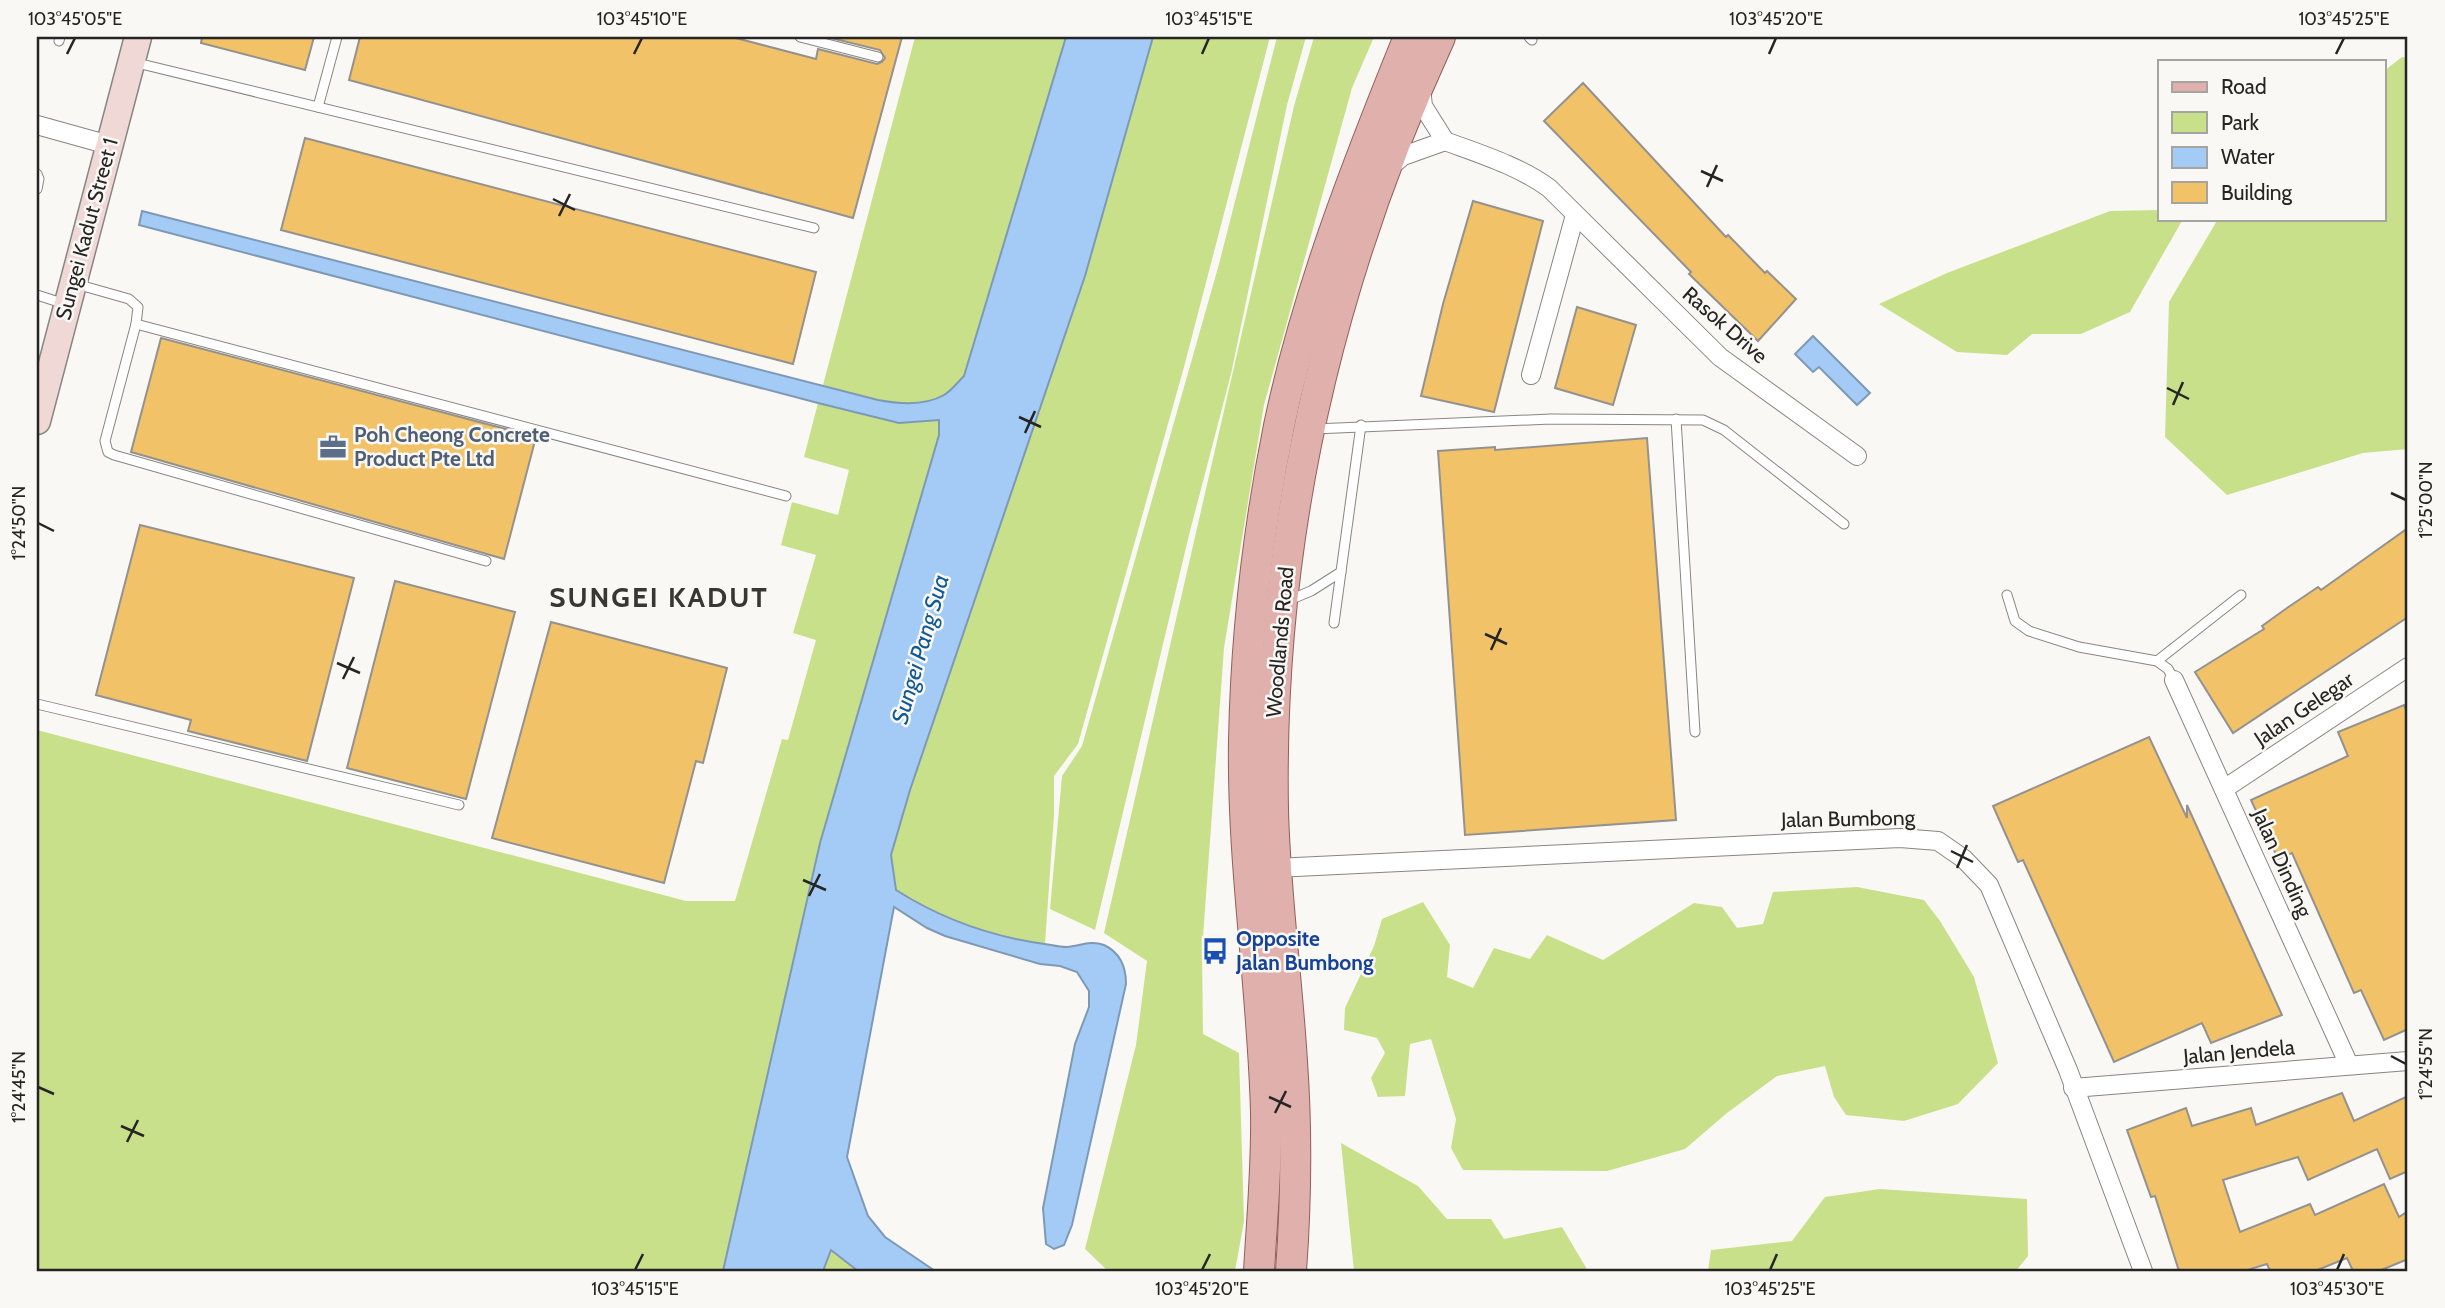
<svg xmlns="http://www.w3.org/2000/svg" width="2445" height="1308" font-family="Cabin,sans-serif">
<rect width="100%" height="100%" fill="#faf8f4"/>
<g fill="#c8e08a">
<path d="M915,37h151l-102,339c-6,6 -13,15 -20,19 -36,21 -85,0 -121,-10z"/>
<path d="M1153,37h117l-86,330 -106,377 -24,32v39l-9,129c-53,-7 -104,-26 -149,-54l-5,-35 19,-65 175,-514z"/>
<path d="M1277,37h29l-19,68 -56,269 -42,161 -94,395 -45,-21 12,-133 20,-30 137,-482z"/>
<path d="M1314,37h60l-22,51 -88,317 -40,243 -22,303 1,83 36,19 5,168 -9,50h-127l-23,-22 51,-204 11,-84 -43,-28 190,-827z"/>
<path d="M2402,57l6,1v391l-45,4 -136,42 -62,-58 4,-135 49,-83h166v-148z"/>
<path d="M2160,210v9h23l-53,93 -49,22h-49l-25,21 -50,-3 -78,-48 68,-31 163,-62z"/>
<path d="M818,403l81,20 40,-4v16l-119,408 -97,428h-686v-541l649,171h49l47,-162 6,1 28,-100 -23,-7 23,-78 -35,-10 11,-43 46,13 11,-45 -45,-13z"/>
<path d="M1857,887l67,13 16,21 34,56 24,86 -40,41 -54,17 -58,-6 -12,-18 -9,-31 -48,10 -50,37 -42,36 -78,22 -144,-1 -12,-22 5,-29 -25,-80 -21,5 -5,52 -27,1 -7,-19 14,-25 -8,-15 -33,-8 1,-22 29,-62 8,-27 41,-17 27,43 -3,32 26,11 21,-40 36,11 17,-24 56,25 91,-57 28,4 15,21 26,-4 10,-32z"/>
<path d="M1341,1143l77,43 29,33h44l13,20 58,-12 26,44h-234z"/>
<path d="M1880,1189l147,10 1,57 -12,15h-308l3,-21 81,-9 33,-44z"/>
<path d="M830,1250l28,21h-35z"/>
</g>
<g fill="#a3cbf5" stroke="#7e99b6" stroke-width="2">
<path d="M1066,37h87l-68,239 -175,514 -19,65 5,35c47,30 100,48 155,55 5,1 11,2 16,2 13,-1 23,-7 37,-2 17,8 22,22 22,39l-54,241 -8,20 -10,4 -8,-5 -3,-36 32,-164 14,-37v-16l-12,-19 -17,-6 -20,-2 -95,-28 -18,-8 -33,-21 -47,250 21,59 17,21 50,34h-77l-27,-21 -8,21h-100l97,-428 119,-408v-15l-40,3 -81,-20 -679,-178 3,-14 736,189c21,4 47,6 66,-5 7,-4 14,-13 20,-19z"/>
<path d="M1813,336l57,57 -13,12 -38,-38 -6,5 -18,-18z"/>
</g>
<g fill="#f2c268" stroke="#94928f" stroke-width="2">
<path d="M202,37h112l-9,33 -104,-27z"/>
<path d="M360,37h372l84,22 2,-10 59,15 5,-2 3,-4 -5,-8 -53,-13h75l-49,181 -504,-138z"/>
<path d="M1583,83l143,154 2,-2 37,38 2,-2 29,28 -38,42 -69,-67 2,-2 -147,-151z"/>
<path d="M305,138l511,134 -23,92 -512,-134z"/>
<path d="M1473,201l70,20 -49,191 -73,-16 22,-92z"/>
<path d="M1577,307l59,18 -23,80 -58,-17z"/>
<path d="M161,338l375,99 -32,122 -373,-107z"/>
<path d="M1647,438l29,382 -211,15 -27,-384 57,-4v3z"/>
<path d="M140,525l214,53 -47,183 -119,-30 3,-11 -95,-25z"/>
<path d="M2408,528v89l-175,116 -38,-61 69,-43 -2,-3 25,-18 31,-21 3,3z"/>
<path d="M395,581l120,31 -49,187 -119,-31z"/>
<path d="M551,622l176,46 -24,95 -7,-2 -32,122 -172,-45z"/>
<path d="M2404,705l4,9v315l-24,11 -23,-50 -7,3 -62,-140 -14,6 -27,-59 97,-44 -10,-24z"/>
<path d="M2149,737l38,81v-13l95,210 -71,28 -9,-20 -88,39 -91,-202 -5,2 -25,-56z"/>
<path d="M2342,1093l12,28 54,-25v75l-18,8 -13,-30 -69,31 -10,-23 -75,23 17,52 70,-28 5,11 69,-31 15,33 9,-6v48l-29,12h-26l-6,-13 -32,13h-45l-3,-7 -23,7h-65l-24,-75 -4,1 -24,-67 59,-22 6,18 59,-18 5,17z"/>
</g>
<g fill="none" stroke-linecap="round" stroke-linejoin="round">
<defs>
<g id="lane">
<path d="M800,37l78,20"/>
<path d="M1529,37l3,3"/>
<path d="M59,41l1,-4"/>
<path d="M133,62l681,166"/>
<path d="M318,107l19,-70"/>
<path d="M37,174l2,5 -2,10"/>
<path d="M76,284l53,15 9,8 -2,17 -31,117 3,11 6,3 372,106"/>
<path d="M37,295l28,9"/>
<path d="M136,324l650,172"/>
<path d="M1676,419l19,313"/>
<path d="M1314,429l237,-10 152,1 21,10 120,94"/>
<path d="M2007,595l8,26 14,10 50,16 78,14 11,8 6,11"/>
<path d="M1287,601l24,-10 30,-19"/>
<path d="M1334,623l27,-198"/>
<path d="M2157,661l84,-66"/>
<path d="M37,704l422,101"/>
</g>
<g id="street">
<path d="M1421,88l2,18 22,35"/>
<path d="M37,125l72,20"/>
<path d="M1445,141c35,13 74,25 104,47l171,169 137,99"/>
<path d="M1389,168l14,-12 42,-15"/>
<path d="M1531,375l44,-160"/>
<path d="M2174,680l175,385"/>
<path d="M2224,789l184,-122"/>
<path d="M1275,868l625,-30 38,3 26,18 25,26 79,185 75,201"/>
<path d="M2073,1088l335,-27"/>
</g>
<path id="secondary" d="M37,421l101,-384"/>
<g id="primary">
<path d="M1259,1271c3,-52 8,-105 7,-158 -3,-124 -24,-248 -22,-372 2,-106 14,-211 35,-315 28,-134 79,-263 130,-389"/>
<path d="M1291,1271c5,-69 6,-139 1,-209 -5,-84 -17,-168 -19,-252 -5,-272 54,-527 167,-773"/>
</g>
</defs>
<use href="#lane" stroke="#888683" stroke-width="11"/>
<use href="#street" stroke="#888683" stroke-width="20"/>
<use href="#secondary" stroke="#888683" stroke-width="29"/>
<use href="#primary" stroke="#925e5a" stroke-width="32"/>
<use href="#lane" stroke="#fff" stroke-width="9"/>
<use href="#street" stroke="#fff" stroke-width="18"/>
<use href="#secondary" stroke="#f0d8d6" stroke-width="26"/>
<use href="#primary" stroke="#e0b0ad" stroke-width="30"/>
</g>
<path fill="none" stroke="#262524" stroke-width="2.5" d="M67,54l8,-16M634,54l8,-16M1202,54l7,-16M1769,54l7,-16M2336,54l8,-16M1701,171l22,10M1707,187l10,-22M553,199l22,11M559,216l11,-22M2167,388l22,11M2173,405l10,-23M1019,417l22,10M1025,433l10,-22M2391,493l15,7M38,523l16,8M1485,634l22,10M1491,650l10,-22M337,663l23,10M343,679l11,-22M1951,851l22,11M1957,868l10,-23M803,880l23,10M809,896l11,-22M2391,1056l15,8M38,1087l16,7M1269,1097l22,10M1275,1113l11,-22M121,1126l23,10M127,1142l11,-22M635,1270l8,-16M1202,1270l8,-16M1770,1270l7,-16M2337,1270l7,-16"/>
<defs>
<symbol id="office-bare" viewBox="-9 -9 18 18"><path d="M-6-3h4V-5.5h4V-3h4V5H-6ZM-1-4.5V-3h2v-1.5ZM-6 0V1H6V0Z" fill="#5c6f8a" stroke="#faf8f4" stroke-width="2.5" paint-order="stroke"/></symbol>
<symbol id="bus-bare" viewBox="-9 -9 18 18"><path d="M-5-6H5V4H4V6H2V4H-2V6H-4V4H-5ZM-3.5-4V0h7V-4ZM-3.5 1.2v1.5H-2V1.2ZM2 1.2v1.5H3.5V1.2Z" fill="#1a4fb4" stroke="#faf8f4" stroke-width="2.5" paint-order="stroke"/></symbol>
</defs>
<g fill-rule="evenodd">
<use href="#office-bare" x="314" y="428" width="38" height="38"/>
<use href="#bus-bare" x="1196" y="932" width="38" height="38"/>
</g>
<g text-anchor="middle" stroke-width="5" stroke-linejoin="round" paint-order="stroke">
<g font-size="21" fill="#262524" stroke="#faf8f4">
<text transform="translate(87 229) rotate(-75)" y="7">Sungei Kadut Street 1</text>
<text transform="translate(1725 325) rotate(41)" y="7">Rasok Drive</text>
<text transform="translate(1280 642) rotate(-85)" y="7">Woodlands Road</text>
<text transform="translate(2304 709) rotate(-34)" y="7">Jalan Gelegar</text>
<text transform="translate(1848 819) rotate(-1)" y="7">Jalan Bumbong</text>
<text transform="translate(2282 863) rotate(66)" y="7">Jalan Dinding</text>
<text transform="translate(2239 1052) rotate(-5)" y="7">Jalan Jendela</text>
</g>
<g font-size="21" font-weight="bold" fill="#4e5e75" stroke="#faf8f4" text-anchor="start">
<text x="354" y="442">Poh Cheong Concrete<tspan x="354" dy="24">Product Pte Ltd</tspan></text>
</g>
<g font-size="21" font-weight="bold" fill="#164399" stroke="#faf8f4" text-anchor="start">
<text x="1236" y="946">Opposite<tspan x="1236" dy="24">Jalan Bumbong</tspan></text>
</g>
<g font-size="23" font-style="italic" fill="#0f5997" stroke="#faf8f4">
<text transform="translate(920 649) rotate(-74)" y="8">Sungei Pang Sua</text>
</g>
<g font-size="28" font-weight="bold" letter-spacing="2" fill="#383734" stroke="#faf8f4">
<text x="659" y="607">SUNGEI KADUT</text>
</g>
</g>
<rect width="2445" height="1308" fill="none" stroke="#faf8f4" stroke-width="77"/>
<rect x="2158" y="60" width="228" height="161" fill="#faf8f4" stroke="#a5a4a1" stroke-width="2"/>
<rect x="2172" y="82" width="35" height="10" fill="#e0b0ad" stroke="#a5a4a1" stroke-width="2"/>
<text x="2221" y="94" font-size="21" fill="#262524">Road</text>
<rect x="2172" y="112" width="35" height="21" fill="#c8e08a" stroke="#a5a4a1" stroke-width="2"/>
<text x="2221" y="130" font-size="21" fill="#262524">Park</text>
<rect x="2172" y="147" width="35" height="21" fill="#a3cbf5" stroke="#a5a4a1" stroke-width="2"/>
<text x="2221" y="164" font-size="21" fill="#262524">Water</text>
<rect x="2172" y="182" width="35" height="21" fill="#f2c268" stroke="#a5a4a1" stroke-width="2"/>
<text x="2221" y="200" font-size="21" fill="#262524">Building</text>
<rect x="38" y="38" width="2368" height="1232" fill="none" stroke="#262524" stroke-width="2.5"/>
<g font-size="18" text-anchor="middle" fill="#262524">
<text x="75" y="25">103°45'05"E</text>
<text x="642" y="25">103°45'10"E</text>
<text x="1209" y="25">103°45'15"E</text>
<text x="1776" y="25">103°45'20"E</text>
<text x="2344" y="25">103°45'25"E</text>
<text transform="translate(2426 500) rotate(-90)" y="6">1°25'00"N</text>
<text transform="translate(19 523) rotate(-90)" y="6">1°24'50"N</text>
<text transform="translate(2426 1064) rotate(-90)" y="6">1°24'55"N</text>
<text transform="translate(19 1087) rotate(-90)" y="6">1°24'45"N</text>
<text x="635" y="1295">103°45'15"E</text>
<text x="1202" y="1295">103°45'20"E</text>
<text x="1770" y="1295">103°45'25"E</text>
<text x="2337" y="1295">103°45'30"E</text>
</g>
</svg>
